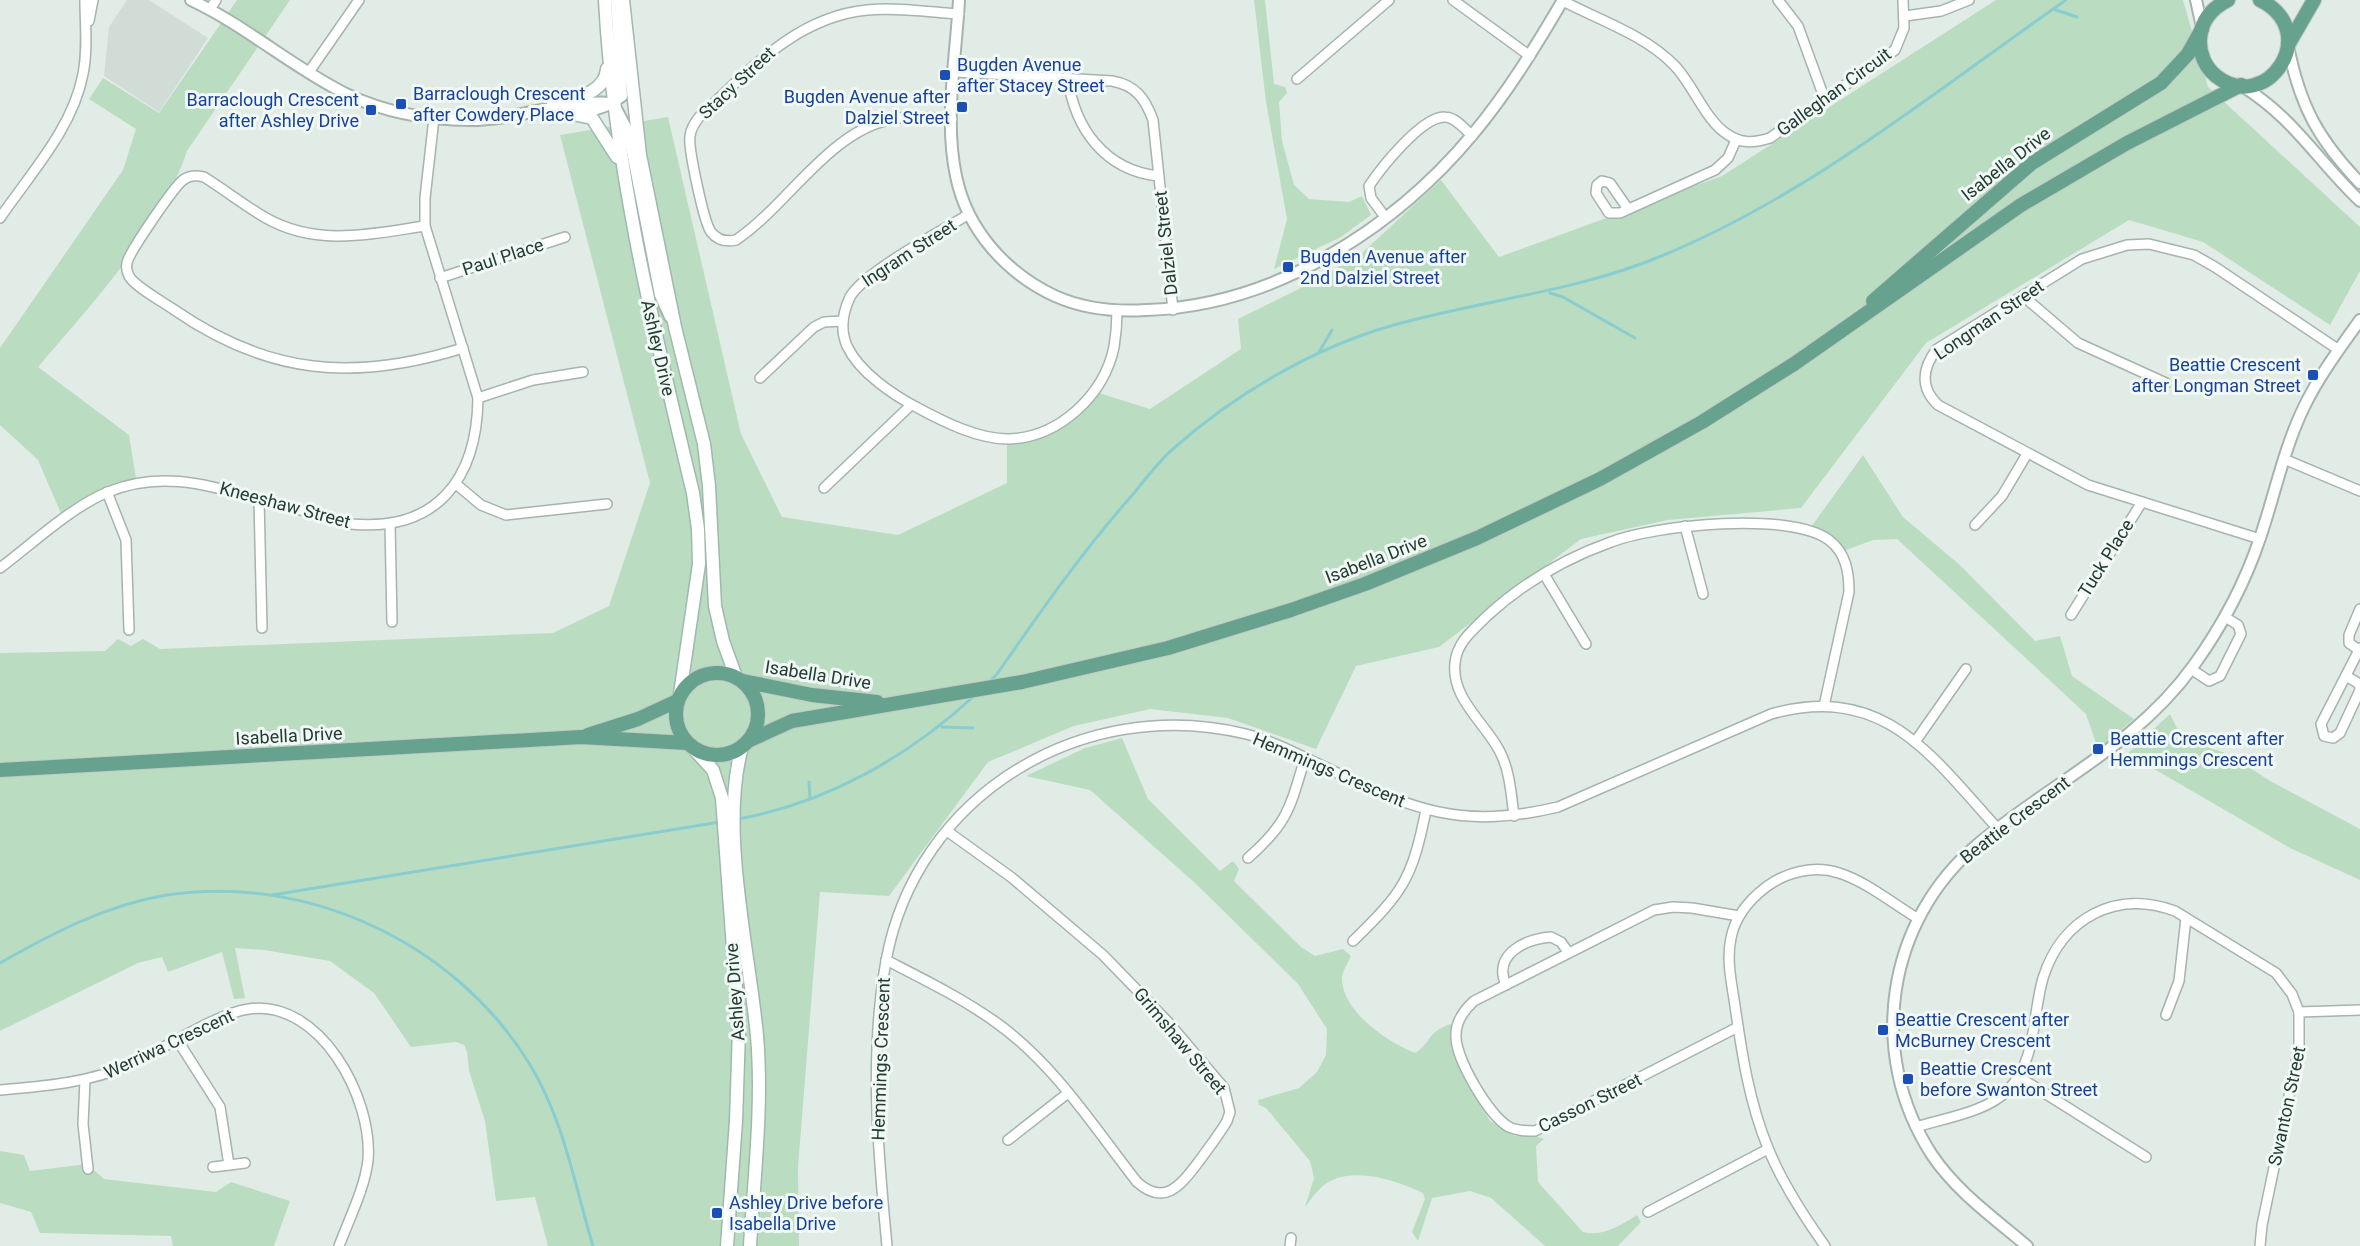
<svg xmlns="http://www.w3.org/2000/svg" width="2360" height="1246" font-family="Roboto,sans-serif">
<rect width="100%" height="100%" fill="#e2ece6"/>
<path fill="#d0dcd5" d="M127,0h22l59,38 -49,74 -55,-36 5,-49z"/>
<g fill="#baddc1">
<path d="M237,0h53l-103,151c-27,80 -95,153 -149,216l91,68 7,43 -73,40 -25,-58 -38,-35v-77l123,-178 13,-41 -47,-30 14,-21 56,35z"/>
<path d="M1254,0h11l9,84 11,3 2,6 -8,9 3,39 12,44 15,14 40,3 13,-6 9,19 -30,22 -67,32 13,-50 -21,-117z"/>
<path d="M1996,0h187l25,87 152,140v44l-30,54 -127,-83 -74,-22 -203,123 -125,165 -133,12 -87,19 -142,108 -83,19 -40,83 -88,-31 -78,-9 -76,17 -86,36 -99,134 -69,-4 -22,275 1,79h-251l-13,-49 -39,4 -11,-80 -16,-50 -2,-19 -3,-7 -8,-3 -45,5 -37,-54 -44,-32 -66,-11 -29,-2 10,50 -11,1 -12,-47 -54,20 -6,-15 -24,6 -138,68v-378l105,-2 13,-12 13,7 12,-7 17,10 393,-16 56,-27 41,-123 -90,-348 108,-18 73,317 41,83 116,18 109,-52v-42c45,-11 60,-13 92,-48l51,16 91,-60 -3,-30 75,-37 49,-29 79,-73 58,77 223,-81z"/>
<path d="M1863,455l40,62 58,49 74,75 25,-5 12,40 62,43 -36,30 -12,-35 -189,-175 -24,1 -32,12 -30,-25z"/>
<path d="M2170,714l13,26 46,14 41,27 90,48v51l-70,-32 -141,-82 -33,-2z"/>
<path d="M1122,738l26,61 72,72 13,-10 6,8 -5,12 67,66 14,9 28,-7 8,7c-3,7 -9,16 -9,22 0,34 46,64 73,75 18,-12 10,-19 35,-29l2,2 2,30 36,65 25,15h21l8,3 -8,7 2,36 45,50c20,5 36,-6 54,-17l4,7 -23,24h-73l-54,-48 -21,-7 -38,7 -14,43 -6,-9 13,-33 -2,-6c-26,-12 -68,-27 -96,-10 -9,5 -16,17 -22,24l9,-29 -4,-17 -44,-53 -7,-3 -1,-5 41,-12 18,-16 9,-17 1,-26 -29,-45 -103,-101 -105,-93 -64,-14 59,-28z"/>
<path d="M0,1151l24,4 6,16 57,-7 17,15 112,13 15,-10 59,19 -16,45h-101l-2,-10 -131,-3 -9,-21 -31,-9z"/>
</g>
<g fill="none" stroke-linecap="round" stroke-linejoin="round">
<g stroke="#89cdd1" stroke-width="3">
<path d="M2053,9l24,8"/>
<path d="M1550,293l13,4 72,41"/>
<path d="M1319,352l13,-22"/>
<path d="M989,682l8,-8c44,-63 87,-125 138,-182 12,-15 24,-31 39,-44 61,-54 141,-101 220,-123 88,-25 180,-33 265,-68 150,-61 276,-166 407,-257"/>
<path d="M942,727l31,1"/>
<path d="M809,782l1,16"/>
<path d="M738,819c89,-16 170,-62 236,-123"/>
<path d="M272,895l448,-73"/>
<path d="M0,963c53,-30 106,-58 167,-68 140,-21 287,47 362,168 35,57 45,120 64,183"/>
</g>
<defs>
<g id="minor">
<path d="M1453,0l77,56"/>
<path d="M1778,0l20,26 27,74"/>
<path d="M1563,1c36,19 82,34 111,64 18,18 32,56 53,69 14,10 27,9 43,4l125,-88 9,-22 -1,-28"/>
<path d="M210,9l6,-9"/>
<path d="M1905,16l36,-5 28,-11"/>
<path d="M89,21l4,-21"/>
<path d="M309,72l50,-72"/>
<path d="M955,72l157,9c23,4 33,17 41,39l20,190"/>
<path d="M1068,79c7,50 37,91 90,97"/>
<path d="M1297,79l92,-79"/>
<path d="M952,119c-20,-1 -40,-4 -60,0 -63,12 -105,87 -156,121 -9,2 -18,1 -25,-8 -7,-9 -23,-84 -21,-96 1,-8 5,-14 10,-20 50,-46 96,-99 167,-106 30,-3 62,2 92,4"/>
<path d="M1628,209l-18,-26 -8,-2 -5,4 -1,8 13,20h11l95,-43 13,-12 8,-18"/>
<path d="M969,214c-27,17 -105,58 -119,83 -7,15 -10,33 -3,49 12,26 46,49 71,62 26,14 60,31 90,31 51,-1 96,-44 106,-92 2,-12 3,-24 3,-36"/>
<path d="M1385,217l-14,-19 -2,-12c12,-18 53,-70 76,-69 10,0 20,12 27,19"/>
<path d="M0,218c30,-44 73,-90 83,-144 5,-25 2,-49 2,-74"/>
<path d="M425,226c-54,8 -108,21 -159,-8 -21,-12 -41,-28 -62,-41 -8,-2 -14,-2 -21,3 -9,7 -54,72 -56,83 -1,4 0,9 2,13 5,10 34,26 44,33 95,66 181,73 290,39"/>
<path d="M440,278l125,-41"/>
<path d="M2023,296l55,47 88,40"/>
<path d="M760,378l54,-51 10,-5 19,-1"/>
<path d="M478,398l55,-18 50,-8"/>
<path d="M2284,459l76,32"/>
<path d="M456,484l25,21 25,10 101,-11"/>
<path d="M824,488l87,-83"/>
<path d="M107,492l19,48 3,90"/>
<path d="M259,499l3,129"/>
<path d="M390,524l2,98"/>
<path d="M1975,525l27,-29 25,-42"/>
<path d="M1685,526l18,68"/>
<path d="M2260,539l-172,-54 -150,-80c-18,-17 -16,-37 -1,-56l145,-90 45,-14 22,-1 45,11 21,12 124,83"/>
<path d="M0,568c32,-24 71,-61 108,-76 52,-22 99,-7 151,7 31,8 61,16 92,25 86,8 126,-45 127,-126l-53,-172v-28l9,-80"/>
<path d="M1544,574l42,70"/>
<path d="M2071,615l71,-113"/>
<path d="M2360,648l-39,76 3,12 9,2 7,-5 20,-43"/>
<path d="M2359,650l-10,-7v-8l11,-26"/>
<path d="M2191,669l18,12 11,-5 21,-42 -3,-9 -13,-8"/>
<path d="M2346,676l12,7 2,4"/>
<path d="M1915,742l51,-73"/>
<path d="M1514,816c-3,-22 -4,-46 -15,-66 -15,-28 -48,-52 -44,-87 2,-21 18,-33 32,-47 36,-33 79,-58 124,-74 44,-17 180,-31 218,-2 17,13 20,32 20,52l-25,114"/>
<path d="M1248,858c40,-35 42,-50 57,-100"/>
<path d="M1353,941c50,-49 59,-61 73,-131"/>
<path d="M886,960c37,19 74,37 108,61 59,41 100,106 143,161 29,26 45,1 63,-22 9,-13 19,-25 27,-39l3,-9 -6,-24 -56,-66 -65,-67 -92,-78 -64,-46"/>
<path d="M1506,985c-14,-31 20,-46 45,-48l10,5 7,10"/>
<path d="M2299,1012l61,-2"/>
<path d="M2166,1015l13,-34 7,-63"/>
<path d="M1738,1027l-203,104c-9,0 -18,0 -26,-4 -20,-11 -53,-68 -53,-90 -1,-15 7,-26 18,-36l180,-91 19,-3 19,1 47,8"/>
<path d="M178,1041l42,66 9,58"/>
<path d="M2019,1077l127,80"/>
<path d="M85,1080l-2,44 5,45"/>
<path d="M0,1090c44,-4 88,-7 129,-25 33,-15 88,-52 120,-56 71,-10 124,89 119,151 -3,28 -19,59 -29,86"/>
<path d="M1916,1127c29,-9 71,-15 92,-37 29,-30 24,-74 35,-112 19,-60 73,-89 132,-67l101,62 16,21 7,18v36l-37,177 -2,21"/>
<path d="M1008,1140l60,-47"/>
<path d="M213,1167l32,-4"/>
<path d="M1648,1212l120,-63"/>
<path d="M887,1246c-9,-94 -18,-191 -1,-285 30,-167 198,-267 360,-227 28,7 55,22 81,34 86,42 134,62 231,39l213,-93c113,-31 159,40 227,115"/>
<path d="M1290,1246l1,-8"/>
<path d="M1825,1246c-22,-31 -43,-63 -57,-98 -19,-46 -26,-94 -33,-142 -3,-22 -9,-45 -4,-68 4,-21 18,-38 35,-51 20,-15 48,-22 73,-14 28,9 53,30 78,45"/>
</g>
<g id="tertiary">
<path d="M191,0c55,26 101,67 155,94 38,18 82,26 124,26 49,0 94,-21 143,-17l15,28 32,164 10,22"/>
<path d="M959,0c-3,57 -15,120 -3,176 11,54 50,97 99,120 29,13 60,16 91,14 127,-4 247,-80 327,-176 35,-42 63,-88 90,-134"/>
<path d="M2196,0l6,27"/>
<path d="M2288,46c12,60 30,93 72,137"/>
<path d="M2242,86c51,31 76,75 118,115"/>
<path d="M540,112c25,5 62,1 82,-16l-6,-96"/>
<path d="M2027,1246c-33,-28 -71,-55 -95,-91 -66,-101 -46,-234 46,-311 74,-62 158,-98 216,-179 28,-39 51,-82 66,-127 15,-44 24,-90 44,-131 15,-31 36,-59 56,-87"/>
</g>
<g id="secondary">
<path d="M605,0c9,169 49,330 88,493l5,36 1,35 -19,130"/>
<path d="M623,0l17,155 35,172 29,117 5,42 6,120 8,35 13,36"/>
<path d="M552,107c19,-7 54,-14 55,-38"/>
<path d="M568,113l24,5 25,39"/>
<path d="M742,747c-23,83 7,202 15,289 6,69 -3,141 -7,210"/>
<path d="M693,748l20,22 9,28 17,232 -3,91 -9,125"/>
</g>
<g id="primary">
<path d="M2228,0c-16,8 -27,21 -28,39 -1,14 5,28 16,37 50,40 108,-44 44,-76"/>
<path d="M2288,45l26,-45"/>
<path d="M1873,301l159,-138 129,-80 27,-29 14,-25"/>
<circle cx="717" cy="714" r="41"/>
<path d="M743,681l69,14 65,7"/>
<path d="M588,735l50,-16 39,-18"/>
<path d="M748,741l44,-20 230,-39 146,-34 123,-38 74,-26 112,-46 123,-59 102,-57 92,-58 227,-159 106,-62 114,-58"/>
<path d="M0,770l581,-33 106,6"/>
</g>
</defs>
<use href="#minor" stroke="#a5b4ad" stroke-width="12"/>
<use href="#tertiary" stroke="#a5b4ad" stroke-width="14"/>
<use href="#secondary" stroke="#a0b8ad" stroke-width="15"/>
<use href="#primary" stroke="#c1c9c6" stroke-width="16"/>
<use href="#minor" stroke="#fff" stroke-width="9"/>
<use href="#tertiary" stroke="#fff" stroke-width="10"/>
<use href="#secondary" stroke="#fff" stroke-width="12"/>
<use href="#primary" stroke="#66a28d" stroke-width="14"/>
</g>
<g fill="#1a4fb4" stroke="#f2f8f5" stroke-width="2">
<rect x="939" y="69" width="12" height="12" rx="3"/>
<rect x="395" y="98" width="12" height="12" rx="3"/>
<rect x="956" y="101" width="12" height="12" rx="3"/>
<rect x="365" y="104" width="12" height="12" rx="3"/>
<rect x="1282" y="261" width="12" height="12" rx="3"/>
<rect x="2307" y="369" width="12" height="12" rx="3"/>
<rect x="2092" y="743" width="12" height="12" rx="3"/>
<rect x="1877" y="1024" width="12" height="12" rx="3"/>
<rect x="1902" y="1073" width="12" height="12" rx="3"/>
<rect x="711" y="1207" width="12" height="12" rx="3"/>
</g>
<g text-anchor="middle" stroke-width="6" stroke-linejoin="round" paint-order="stroke">
<g font-size="18" fill="#164399" stroke="#f2f8f5" text-anchor="start">
<text x="957" y="71">Bugden Avenue<tspan x="957" dy="21">after Stacey Street</tspan></text>
<text x="413" y="100">Barraclough Crescent<tspan x="413" dy="21">after Cowdery Place</tspan></text>
<text x="950" y="103" text-anchor="end">Bugden Avenue after<tspan x="950" dy="21">Dalziel Street</tspan></text>
<text x="359" y="106" text-anchor="end">Barraclough Crescent<tspan x="359" dy="21">after Ashley Drive</tspan></text>
<text x="1300" y="263">Bugden Avenue after<tspan x="1300" dy="21">2nd Dalziel Street</tspan></text>
<text x="2301" y="371" text-anchor="end">Beattie Crescent<tspan x="2301" dy="21">after Longman Street</tspan></text>
<text x="2110" y="745">Beattie Crescent after<tspan x="2110" dy="21">Hemmings Crescent</tspan></text>
<text x="1895" y="1026">Beattie Crescent after<tspan x="1895" dy="21">McBurney Crescent</tspan></text>
<text x="1920" y="1075">Beattie Crescent<tspan x="1920" dy="21">before Swanton Street</tspan></text>
<text x="729" y="1209">Ashley Drive before<tspan x="729" dy="21">Isabella Drive</tspan></text>
</g>
<g font-size="18" fill="#223d33" stroke="#f2f8f5">
<text transform="translate(737 83) rotate(-43)" y="6">Stacy Street</text>
<text transform="translate(1834 92) rotate(-36)" y="6">Galleghan Circuit</text>
<text transform="translate(2006 164) rotate(-38)" y="6">Isabella Drive</text>
<text transform="translate(1166 243) rotate(-96)" y="6">Dalziel Street</text>
<text transform="translate(909 253) rotate(-33)" y="6">Ingram Street</text>
<text transform="translate(503 257) rotate(-18)" y="6">Paul Place</text>
<text transform="translate(1989 320) rotate(-34)" y="6">Longman Street</text>
<text transform="translate(658 348) rotate(77)" y="6">Ashley Drive</text>
<text transform="translate(285 505) rotate(15)" y="6">Kneeshaw Street</text>
<text transform="translate(2106 558) rotate(-58)" y="6">Tuck Place</text>
<text transform="translate(1376 559) rotate(-21)" y="6">Isabella Drive</text>
<text transform="translate(818 675) rotate(9)" y="6">Isabella Drive</text>
<text transform="translate(289 736) rotate(-3)" y="6">Isabella Drive</text>
<text transform="translate(1329 770) rotate(23)" y="6">Hemmings Crescent</text>
<text transform="translate(2015 820) rotate(-37)" y="6">Beattie Crescent</text>
<text transform="translate(735 992) rotate(-94)" y="6">Ashley Drive</text>
<text transform="translate(1180 1041) rotate(50)" y="6">Grimshaw Street</text>
<text transform="translate(169 1044) rotate(-25)" y="6">Werriwa Crescent</text>
<text transform="translate(881 1059) rotate(-88)" y="6">Hemmings Crescent</text>
<text transform="translate(1590 1103) rotate(-26)" y="6">Casson Street</text>
<text transform="translate(2287 1106) rotate(-78)" y="6">Swanton Street</text>
</g>
</g>
</svg>
